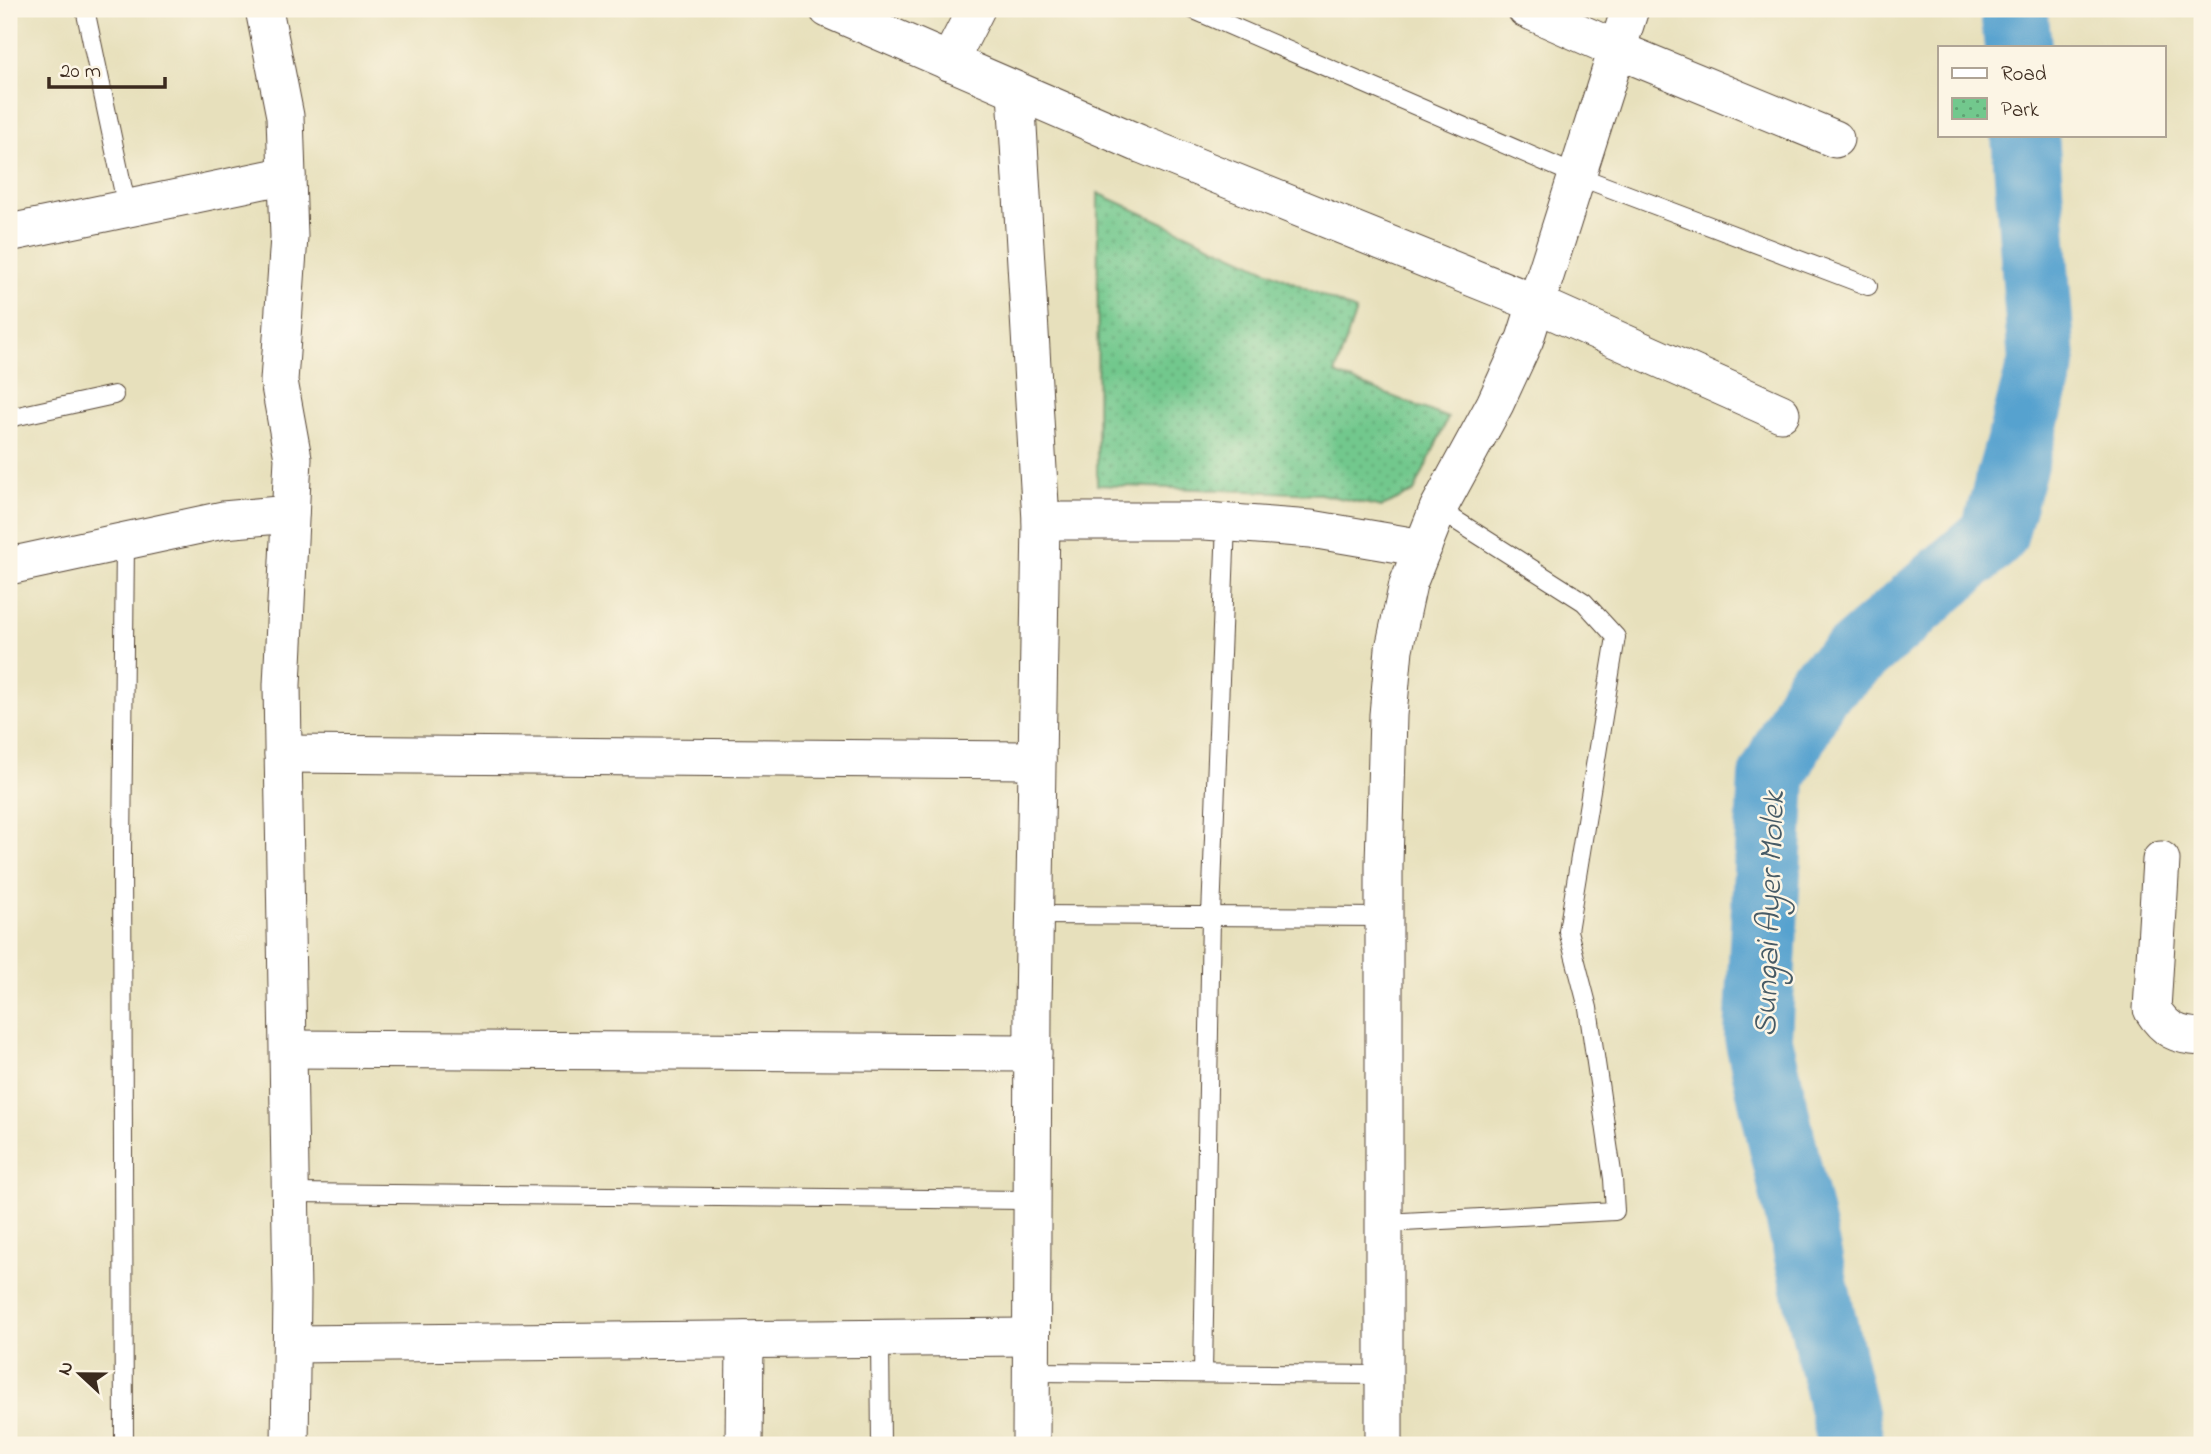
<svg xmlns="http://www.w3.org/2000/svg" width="2211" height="1454" font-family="'Indie Flower',sans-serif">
<defs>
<pattern id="park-dots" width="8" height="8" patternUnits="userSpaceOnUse" patternTransform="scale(1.75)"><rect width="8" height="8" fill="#72c88d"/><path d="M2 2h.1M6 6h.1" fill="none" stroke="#5fa373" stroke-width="1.8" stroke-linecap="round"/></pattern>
</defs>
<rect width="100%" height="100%" fill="#fcf5e5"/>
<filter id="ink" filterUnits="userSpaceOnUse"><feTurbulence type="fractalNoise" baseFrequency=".0143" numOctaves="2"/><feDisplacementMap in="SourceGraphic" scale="14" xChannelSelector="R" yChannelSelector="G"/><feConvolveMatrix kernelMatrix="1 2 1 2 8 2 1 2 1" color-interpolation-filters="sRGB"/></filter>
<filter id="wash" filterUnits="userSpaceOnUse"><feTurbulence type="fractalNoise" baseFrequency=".00686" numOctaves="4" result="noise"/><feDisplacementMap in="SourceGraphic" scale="28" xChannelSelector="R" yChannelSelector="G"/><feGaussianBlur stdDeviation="1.57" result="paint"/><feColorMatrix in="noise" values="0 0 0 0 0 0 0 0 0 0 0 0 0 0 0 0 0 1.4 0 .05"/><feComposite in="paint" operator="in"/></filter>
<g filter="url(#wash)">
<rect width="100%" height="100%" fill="#e7e0bc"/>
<path fill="url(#park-dots)" stroke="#567956" stroke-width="2" d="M1098,193l258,118 -21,63 113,44 -34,74 -32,15 -62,-13 -223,-9z"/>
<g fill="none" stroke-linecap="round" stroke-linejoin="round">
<g stroke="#57a2cf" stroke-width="68">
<path d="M2014,9l4,38"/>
<path d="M1851,1445l-93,-408 14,-260 44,-87 178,-155 48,-173 -17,-227"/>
</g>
</g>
</g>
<g filter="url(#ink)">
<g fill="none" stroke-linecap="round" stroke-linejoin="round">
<defs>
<g id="service">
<path d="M85,9l42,199"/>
<path d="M1192,9l386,167 290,110"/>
<path d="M9,418l105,-23"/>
<path d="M1034,915l350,2"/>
<path d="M291,1193l741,7"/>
<path d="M1384,1223l231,-12 -2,-32 -25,-171 -20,-77 48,-294 -32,-35 -146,-93"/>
<path d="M880,1339l1,106"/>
<path d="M1032,1372l352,3"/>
<path d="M1203,1373l8,-457 15,-393"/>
<path d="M124,1445l-2,-591 3,-313"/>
</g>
<g id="minor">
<path d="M264,9l21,107 4,121 -10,144 14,77 -11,227 10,609 -2,151"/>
<path d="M828,9l310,134 397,160 246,110"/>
<path d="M1526,9l92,41 217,89"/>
<path d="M949,62l27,-53"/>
<path d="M1016,92l25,429 -8,487 -2,437"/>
<path d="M9,233l278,-58"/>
<path d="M1041,521h164l106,8 112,19"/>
<path d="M9,566l214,-46 67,-6"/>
<path d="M283,754l754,6"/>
<path d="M2161,860l-9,149c13,21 25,27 50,28"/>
<path d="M289,1049l744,4"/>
<path d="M292,1344l739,-7"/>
<path d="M744,1445l1,-105"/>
<path d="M1384,1445v-580l4,-150 6,-66 14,-65 30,-75 57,-105 30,-65 105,-330"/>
</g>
</defs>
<use href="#service" stroke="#554536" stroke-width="20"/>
<use href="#minor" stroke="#554536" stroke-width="39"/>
<use href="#service" stroke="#fff" stroke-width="18"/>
<use href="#minor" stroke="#fff" stroke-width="37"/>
</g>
</g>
<g text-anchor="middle" stroke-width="5" stroke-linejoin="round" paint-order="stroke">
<g font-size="33" font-style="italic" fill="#465a65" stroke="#fcf5e5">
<text transform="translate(1767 914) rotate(-88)" y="12">Sungai Ayer Molek</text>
</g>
</g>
<rect width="2211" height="1454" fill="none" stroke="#fcf5e5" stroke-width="35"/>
<rect x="1938" y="46" width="228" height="91" fill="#fcf5e5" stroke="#afa495" stroke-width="2"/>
<rect x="1952" y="68" width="35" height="10" fill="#ffffff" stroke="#afa495" stroke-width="2"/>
<text x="2001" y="80" font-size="21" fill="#3b2a1e">Road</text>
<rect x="1952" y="98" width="35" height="21" fill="url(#park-dots)" stroke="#afa495" stroke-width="2"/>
<text x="2001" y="116" font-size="21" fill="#3b2a1e">Park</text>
<g transform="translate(80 1374) rotate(292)" stroke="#fcf5e5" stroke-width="5" paint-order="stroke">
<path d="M0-5L12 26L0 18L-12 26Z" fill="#3b2a1e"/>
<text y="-10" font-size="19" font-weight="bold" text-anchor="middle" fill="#3b2a1e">N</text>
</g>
<path d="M49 77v10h116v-10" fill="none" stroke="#3b2a1e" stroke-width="3.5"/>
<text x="60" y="77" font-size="21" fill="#3b2a1e" stroke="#fcf5e5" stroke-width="5" paint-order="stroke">20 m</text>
</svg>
